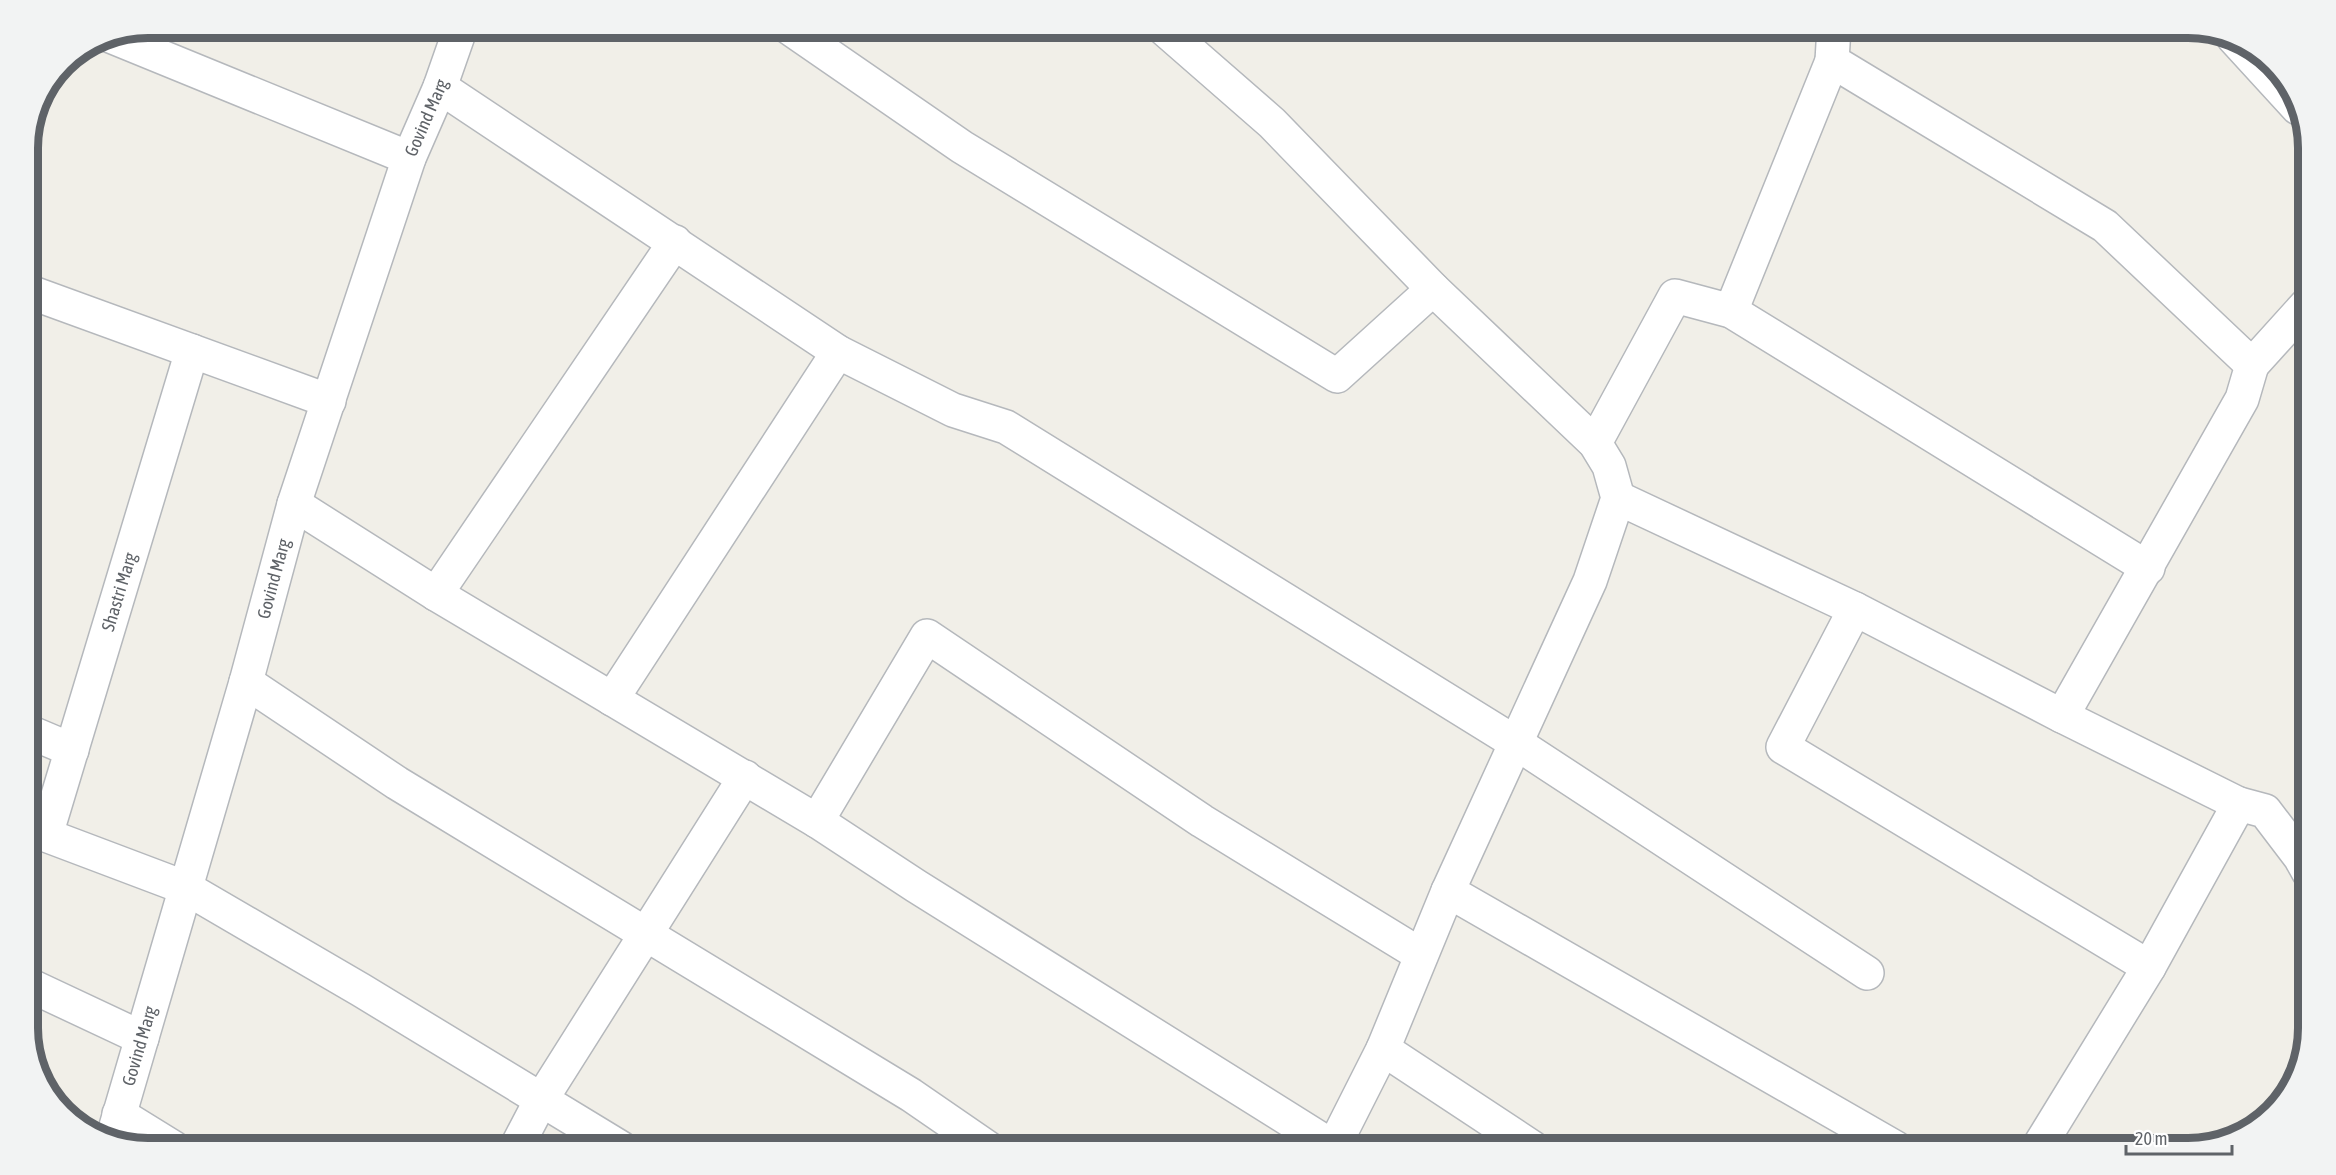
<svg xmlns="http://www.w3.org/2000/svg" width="2336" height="1175" font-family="'Asap Condensed',sans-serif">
<rect width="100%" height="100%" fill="#f1efe8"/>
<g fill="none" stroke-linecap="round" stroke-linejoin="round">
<defs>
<g id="minor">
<path d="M788,27l174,120 375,229 96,-87"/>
<path d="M1162,27l110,96 161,166 162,154 14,23 9,32 -28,83 -142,310 -65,158 150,99"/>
<path d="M1834,27l-2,34 273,165 147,139 -10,34 -180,317 -207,-107"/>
<path d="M108,35l301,123"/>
<path d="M2233,37l65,71"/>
<path d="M440,87l398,265 115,58 53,17 510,316 351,230"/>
<path d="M27,291l302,110"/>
<path d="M1731,311l101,-250"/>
<path d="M2252,365l57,-63"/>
<path d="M1595,443l80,-147 56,15 417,257"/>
<path d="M1618,498l237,111 -72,138 366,220"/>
<path d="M294,504l142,90 381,227 99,65 417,261"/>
<path d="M436,594l239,-352"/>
<path d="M246,682l151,101 514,312 77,53"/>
<path d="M612,699l226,-347"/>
<path d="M2062,716l177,88"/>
<path d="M27,731l45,19"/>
<path d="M817,821l110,-185 275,185 219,134"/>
<path d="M27,828l159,60 175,102 260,158"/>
<path id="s1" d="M46,835l146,-484"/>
<path d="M1448,891l448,257"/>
<path d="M27,984l115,54"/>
<path d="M119,1114l55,34"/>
<path id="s2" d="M112,1140l134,-458 48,-178 115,-346 31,-71 21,-60"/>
<path d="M516,1148l25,-48 204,-323"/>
<path d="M1333,1148l50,-99"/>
<path d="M2038,1148l111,-181 90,-163 26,7 35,46 9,16"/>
</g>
</defs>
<use href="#minor" stroke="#b5b8bc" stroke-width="36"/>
<use href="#minor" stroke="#fff" stroke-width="33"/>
</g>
<g text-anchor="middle" stroke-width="5" stroke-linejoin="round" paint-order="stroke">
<g font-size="18" fill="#5f6368" stroke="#fff">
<text dy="6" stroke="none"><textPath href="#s2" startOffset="1070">Govind Marg</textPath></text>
<text dy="6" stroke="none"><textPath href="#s2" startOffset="584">Govind Marg</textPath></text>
<text dy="6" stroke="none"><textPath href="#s1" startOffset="254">Shastri Marg</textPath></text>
<text dy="6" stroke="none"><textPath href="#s2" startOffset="98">Govind Marg</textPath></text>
</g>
</g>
<path d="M0 0H2336V1175H0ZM148 38H2188A110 110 0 0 1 2298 148V1028A110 110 0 0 1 2188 1138H148A110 110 0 0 1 38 1028V148A110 110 0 0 1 148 38Z" fill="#f2f3f3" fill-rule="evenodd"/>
<path fill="none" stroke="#5f6368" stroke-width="8" d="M148 38H2188A110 110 0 0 1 2298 148V1028A110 110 0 0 1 2188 1138H148A110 110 0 0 1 38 1028V148A110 110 0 0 1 148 38Z"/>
<path d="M2126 1145v9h106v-9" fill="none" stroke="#5f6368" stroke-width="3"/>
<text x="2135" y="1145" font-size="18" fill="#5f6368" stroke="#ffffff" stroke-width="4.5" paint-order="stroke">20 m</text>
</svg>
